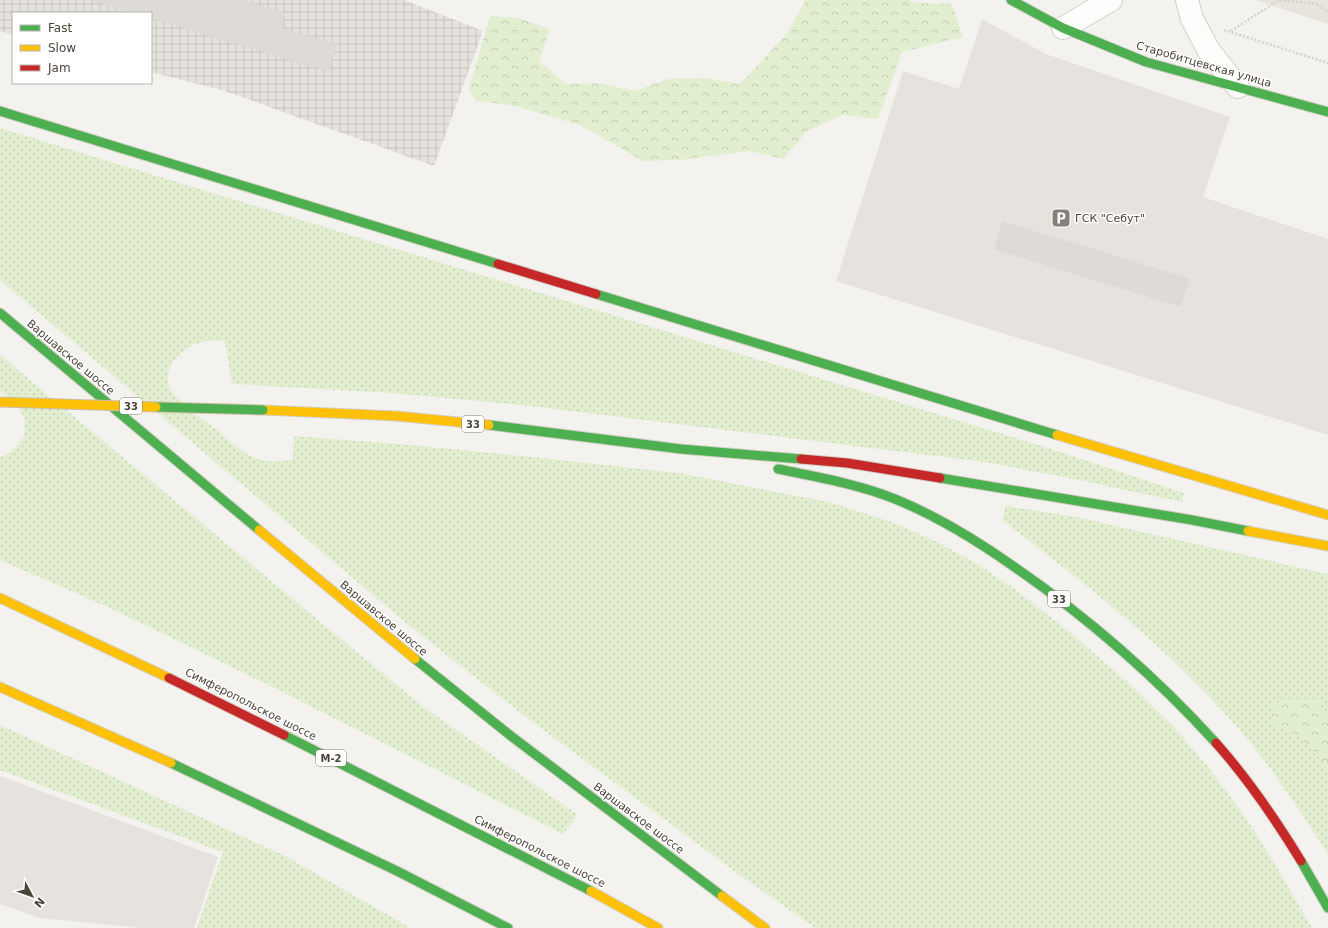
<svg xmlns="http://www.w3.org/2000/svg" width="1328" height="928" font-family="'DejaVu Sans',sans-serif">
<defs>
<pattern id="industrial-grid" width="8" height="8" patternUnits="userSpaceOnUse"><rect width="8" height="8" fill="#e6e2de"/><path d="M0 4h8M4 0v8" fill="none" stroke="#c7c3bf"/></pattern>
<pattern id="grass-dots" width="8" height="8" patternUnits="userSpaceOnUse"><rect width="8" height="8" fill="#e1eecf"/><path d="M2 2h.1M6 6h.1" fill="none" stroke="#c3cdb2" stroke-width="1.8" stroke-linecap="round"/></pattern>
<pattern id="forest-crowns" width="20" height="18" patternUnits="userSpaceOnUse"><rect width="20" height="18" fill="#e1eecf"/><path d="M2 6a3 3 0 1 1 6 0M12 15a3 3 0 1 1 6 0" fill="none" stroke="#c3cdb2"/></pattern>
</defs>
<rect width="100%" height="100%" fill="#f4f2ee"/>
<path fill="#e7e4dc" d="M1255,0h73v24z"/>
<path fill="url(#industrial-grid)" d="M0,0h404l79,31 -49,135 -209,-75 -74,-19v-59h-138v22l-13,-4z"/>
<g fill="url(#grass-dots)">
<path d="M0,128l1045,319 139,46 -2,9 -108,-23 -89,-17 -455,-56 -138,-13 -160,-9 -7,-43c-7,0 -17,-1 -24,1 -20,6 -41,26 -30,48 6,12 34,31 46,40 13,11 28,27 46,30 10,3 20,1 30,-1l1,-23 105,8 133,13 147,16 149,29 64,20 43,19 39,21 42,28 51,40 57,49 49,47 36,42 39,53 34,55 30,52h-497l-82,-58 -207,-153 -115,-90 -411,-347z"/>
<path d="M0,355l325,271 100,82 153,107 -15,19 -294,-149 -159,-77 -110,-48v-102l11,-6 13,-15 1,-16 -7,-15 -18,-16z"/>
<path d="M1006,506l70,11 252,57v280c-28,-43 -56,-87 -90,-126 -69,-80 -152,-144 -236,-208z"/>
<path d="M0,725l285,131 122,70 -1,2h-209l26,-76 -223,-82z"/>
</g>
<g fill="url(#forest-crowns)">
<path d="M805,0h103l9,3 35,1 11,33 -61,15 -24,67 -36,-4 -35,16 -24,28 -34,-8 -69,9 -37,1 -63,-36 -69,-20 -35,-4 -7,-12 21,-73 28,2 32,11 -11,32 27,23 33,-1 35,8 34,-12 38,-1 34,6 46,-49 18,-31z"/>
<path d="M1284,699l35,2 9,13v55l-27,-31 -31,-14 3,-20z"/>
</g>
<g fill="#e6e3df">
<path d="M982,19l64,35 184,63 -27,80 125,42v196l-492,-154 67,-210 56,18z"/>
<path d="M0,776l218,81 -24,71h-53l-101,-10 -40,-14z"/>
</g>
<g fill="#dedbd6" stroke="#dcd9d4">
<path d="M90,0h152l43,13 -4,15 55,17 -8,26 -177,-53v-5h-18z"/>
<path d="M1003,222l186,57 -9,27 -185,-57z"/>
</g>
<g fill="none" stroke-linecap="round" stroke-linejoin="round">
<defs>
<g id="street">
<path d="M1187,0l5,19 17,32 29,36"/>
<path d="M1063,28l48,-28"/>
</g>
<g id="fast">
<path d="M1011,0l52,28 83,34 182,50"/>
<path d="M0,111l498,153"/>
<path d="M596,294l461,141"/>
<path d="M0,313l259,217"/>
<path d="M489,425l192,24 120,10"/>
<path d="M778,469c39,8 80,15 117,30 42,17 81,41 118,67 74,51 142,110 203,177"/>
<path d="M940,478l252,42 56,11"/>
<path d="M415,659l96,77 211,160"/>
<path d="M284,735l307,156"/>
<path d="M171,763l226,108 111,57"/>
<path d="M1301,861l27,47"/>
</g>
<g id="slow">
<path d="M263,410l133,6 93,9"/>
<path d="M1057,435l271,80"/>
<path d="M259,530l156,129"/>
<path d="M1248,531l80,15"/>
<path d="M0,598l169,80"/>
<path d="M0,687l171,76"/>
<path d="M591,891l67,37"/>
<path d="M722,896l43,32"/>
</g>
<g id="jam">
<path d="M498,264l98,30"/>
<path d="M801,459l46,4 93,15"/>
<path d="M169,678l115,57"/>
<path d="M1216,743c32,36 60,77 85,118"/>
</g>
</defs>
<use href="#street" stroke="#d2d0cb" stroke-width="24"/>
<use href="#fast" stroke="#d3cfc5" stroke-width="11"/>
<use href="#slow" stroke="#d3cfc5" stroke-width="11"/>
<use href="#jam" stroke="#d3cfc5" stroke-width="11"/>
<g stroke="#d3d2cc" stroke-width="2.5" stroke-dasharray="2 2" stroke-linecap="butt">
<path d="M1280,0l38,4 10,8"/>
<path d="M1224,30l104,33"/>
<path d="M1231,31l48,-31"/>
</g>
<use href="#street" stroke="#fdfdfc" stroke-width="22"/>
<use href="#fast" stroke="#4caf50" stroke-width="9"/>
<use href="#slow" stroke="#ffc107" stroke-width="9"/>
<use href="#jam" stroke="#c62828" stroke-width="9"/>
<defs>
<path id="fast-bridge" d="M156,407l107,3"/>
<path id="slow-bridge" d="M0,402l156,5"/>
</defs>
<use href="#fast-bridge" stroke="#ccbfa9" stroke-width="11" stroke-linecap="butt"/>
<use href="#slow-bridge" stroke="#ccbfa9" stroke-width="11" stroke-linecap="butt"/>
<use href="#fast-bridge" stroke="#4caf50" stroke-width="9"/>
<use href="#slow-bridge" stroke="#ffc107" stroke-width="9"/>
</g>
<defs>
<symbol id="parking-square" viewBox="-11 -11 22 22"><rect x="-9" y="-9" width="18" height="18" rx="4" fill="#868178" stroke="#fff"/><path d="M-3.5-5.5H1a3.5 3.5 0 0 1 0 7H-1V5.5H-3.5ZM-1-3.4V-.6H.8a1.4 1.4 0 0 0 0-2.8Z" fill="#fff"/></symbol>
</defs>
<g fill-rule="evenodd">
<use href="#parking-square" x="1050" y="207" width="22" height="22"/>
</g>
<g text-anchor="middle" stroke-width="3" stroke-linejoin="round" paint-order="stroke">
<g fill="#fff" stroke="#817c74" stroke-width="1">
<rect x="120" y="398" width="22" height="16" rx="3"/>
<rect x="462" y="416" width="22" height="16" rx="3"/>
<rect x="1048" y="591" width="22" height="16" rx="3"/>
<rect x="316" y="750" width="30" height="16" rx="3"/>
</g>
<g font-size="10" font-weight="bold" fill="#4b4439">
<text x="131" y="410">33</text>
<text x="473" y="428">33</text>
<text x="1059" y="603">33</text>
<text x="331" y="762">М-2</text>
</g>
<g font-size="11" fill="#4b4439" stroke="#fff">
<text transform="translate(1204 64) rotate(16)" y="4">Старобитцевская улица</text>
<text transform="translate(71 357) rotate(40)" y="4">Варшавское шоссе</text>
<text transform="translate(384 618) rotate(40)" y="4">Варшавское шоссе</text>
<text transform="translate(251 704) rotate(27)" y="4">Симферопольское шоссе</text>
<text transform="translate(639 818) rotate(37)" y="4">Варшавское шоссе</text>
<text transform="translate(540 851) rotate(27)" y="4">Симферопольское шоссе</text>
</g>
<g font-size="11" fill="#4b4439" stroke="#fff" text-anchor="start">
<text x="1075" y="222">ГСК "Себут"</text>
</g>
</g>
<rect x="12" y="12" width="140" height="72" fill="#ffffff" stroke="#b7b4b0"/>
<rect x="20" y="25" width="20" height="6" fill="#4caf50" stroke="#b7b4b0"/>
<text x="48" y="32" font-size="12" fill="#4b4439">Fast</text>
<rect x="20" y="45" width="20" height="6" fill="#ffc107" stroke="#b7b4b0"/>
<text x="48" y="52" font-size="12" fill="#4b4439">Slow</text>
<rect x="20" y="65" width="20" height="6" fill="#c62828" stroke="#b7b4b0"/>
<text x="48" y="72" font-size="12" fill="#4b4439">Jam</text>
<g transform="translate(32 896) rotate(131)" stroke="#ffffff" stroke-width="3" paint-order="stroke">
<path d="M0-3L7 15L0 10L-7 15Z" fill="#4b4439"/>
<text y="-6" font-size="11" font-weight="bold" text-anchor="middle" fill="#4b4439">N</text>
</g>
</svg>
